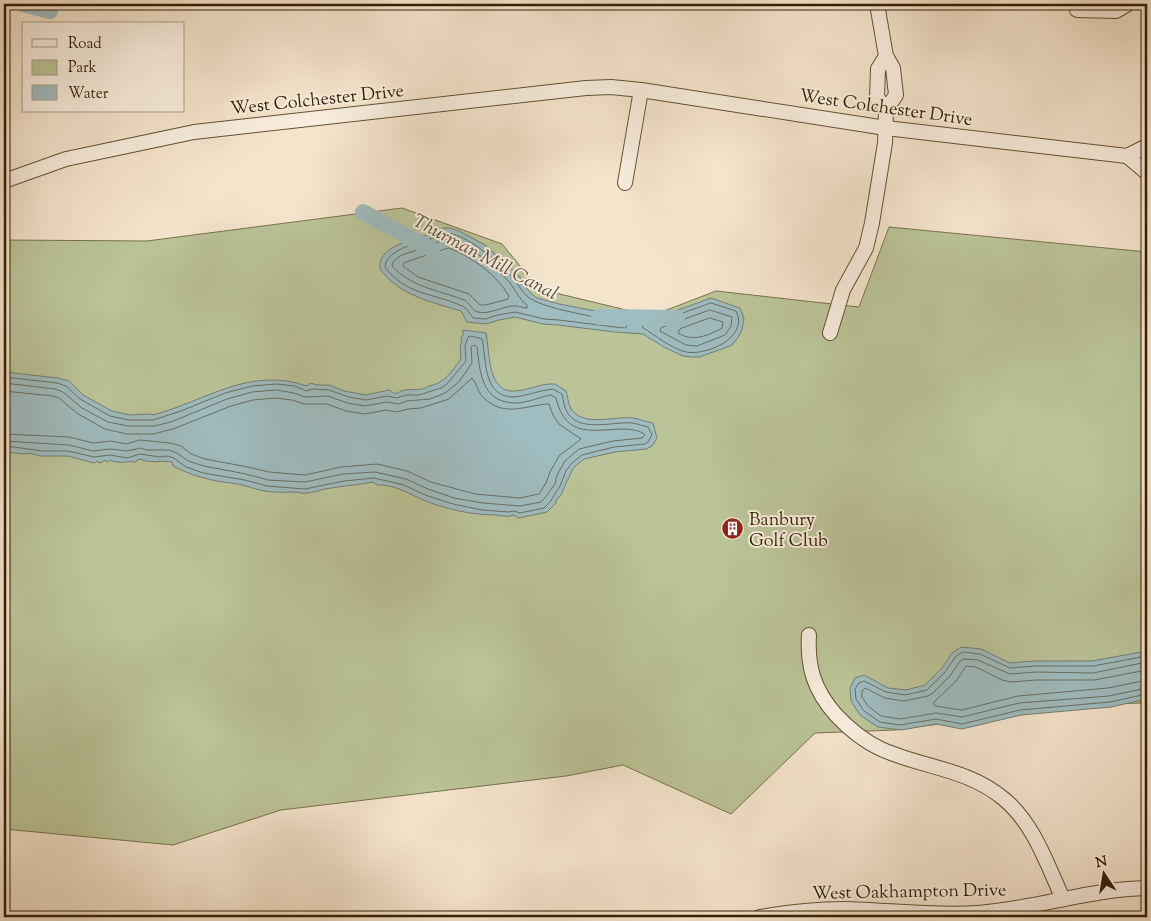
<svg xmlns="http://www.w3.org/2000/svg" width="1151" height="921" font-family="'Sorts Mill Goudy',serif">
<rect width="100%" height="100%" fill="#f5e4cc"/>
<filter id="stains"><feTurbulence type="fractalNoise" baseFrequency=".004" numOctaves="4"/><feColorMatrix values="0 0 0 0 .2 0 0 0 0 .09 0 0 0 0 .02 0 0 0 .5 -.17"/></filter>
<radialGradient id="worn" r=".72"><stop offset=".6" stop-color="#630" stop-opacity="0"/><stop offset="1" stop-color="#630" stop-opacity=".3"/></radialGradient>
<path fill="#bbc498" stroke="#78724d" d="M402,208l100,36 37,45 112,27 65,-25 143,16 30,-80 258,25v451l-65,1 -187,26 -80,3 -84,81 -108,-49 -57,11 -285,34 -108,35 -169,-16v-589l143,1z"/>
<g fill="#9fbcc0" stroke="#747d74">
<path d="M443,228h7l9,3 26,14 34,31 11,17 7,5 22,6 77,15 20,-1 55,-20 29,10 4,11 -2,11 -5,9 -5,6 -10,4 -23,8h-7l-9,-1 -19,-9 -21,-13 -28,-2 -57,-7 -15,-1 -28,-7 -16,3 -13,4 -19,-2 -6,-11c-30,-9 -62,-16 -81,-42 -3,-28 47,-30 63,-41z"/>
<path d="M463,330l23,3c4,20 1,61 30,58 13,-1 26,-8 39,-7l11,7c2,6 2,14 6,19 13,17 42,6 61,8 7,1 13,4 20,5l4,15 -5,8 -6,3 -31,3 -31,7 -10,8 -7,14 -6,14 -4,4 -2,5 -8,8 -28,6 -6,-3c-5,3 -12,0 -18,0 -23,0 -50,-6 -72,-15 -15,-7 -30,-16 -46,-15l-4,-3c-15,3 -32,4 -48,7 -5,1 -12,4 -18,4 -4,1 -8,-1 -12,-1 -10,0 -20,1 -30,-1 -12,-2 -22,-7 -34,-8 -20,-2 -41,-8 -58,-17l-1,-4c-10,-2 -22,2 -32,-3l-3,1 -1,2c-8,-1 -19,2 -26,-2l-3,2 -2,-2 -2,2 -4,1 -1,-2 -4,2 -26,-7h-28l-10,-3c-8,2 -17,-1 -26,-1v-80l54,6 11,3 14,14 29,16 18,4 19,-1 4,1c53,-14 96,-49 154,-29l3,-3 8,2h11l15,6 22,4 23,-5c3,2 4,4 8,3 3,-1 5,-3 8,-3 8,-1 17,1 24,-4 15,-2 23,-15 32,-27l-1,-14 2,-4 -1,-4 2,-2z"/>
<path d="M961,647l20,2 29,14 25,-2h57l55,-10v48l-36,8 -90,8 -59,14 -26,-5 -35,6 -23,-3 -18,-12 -9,-14 -1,-13 5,-10 9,-3 24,13 18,2 19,-5 17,-17 10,-15z"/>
</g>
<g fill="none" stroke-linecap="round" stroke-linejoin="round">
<g stroke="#6a6e61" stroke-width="1">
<path d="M444,233c22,-1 55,30 69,45 5,5 8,13 14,18 13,13 77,22 99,27l1,3 -2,2 -10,-1 -56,-7 -15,-1 -29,-7 -17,3 -13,4 -12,-1c-3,-4 -6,-10 -11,-12 -28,-13 -57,-11 -77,-39 2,-22 44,-24 59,-34z"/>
<path d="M448,239c24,9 45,24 62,44 6,8 9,16 17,22v3c-5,0 -9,-3 -15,-2 -10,1 -25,9 -34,6 -6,-1 -8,-9 -14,-12 -26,-10 -53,-13 -72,-34l1,-4 7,-6z"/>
<path d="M449,248c23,9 47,26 60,48l-1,3 -22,6h-6l-11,-11 -51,-17 -15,-11 1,-3z"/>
<path d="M711,303l25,8c14,27 -31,45 -50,41 -16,-4 -31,-17 -44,-25l2,-3 14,-2z"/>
<path d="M710,310l22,7 -1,9 -6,9 -28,11 -11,-1 -26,-14 1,-3z"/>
<path d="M710,318l13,4 -1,6c-14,8 -30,14 -44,5l2,-4z"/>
<path d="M4,377l53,6 9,3 14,13 30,17 19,4h24l28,-9 44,-18 27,-7 24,-2 19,2 11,5 7,-2 16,1 20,7 17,3 21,-4 10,2 9,-3h13l22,-7 6,-4 19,-23 -1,-15 3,-9 4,-1 10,3c5,21 0,58 32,58 13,-1 26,-7 39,-8l9,5c1,5 2,11 4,16 11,24 47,11 67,13 5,1 10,3 15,4l4,8 -4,7 -3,2 -31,3 -32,8 -11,9 -5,7 -6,15 -10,16 -6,6 -24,5 -6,-2 -5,1 -27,-2 -29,-6 -28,-9 -21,-10 -30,-7 -30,3 -39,8 -38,-3 -22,-6 -42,-7 -17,-6 -12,-9 -6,-2 -8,1 -20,-3 -13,4 -17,-3 -16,2 -26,-6h-26l-28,-4h-10"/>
<path d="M4,383l51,6 8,3 19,16 26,14 20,4h26l17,-4 56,-23 25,-7 24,-2 18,3 11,4 23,-1 19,7 18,3 21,-4 13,2 7,-3 24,-2 15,-6 14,-11 13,-19 -1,-16 3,-2 3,2c3,24 4,54 36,56 12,1 26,-6 38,-8l5,3c10,42 38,31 70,31 7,1 14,1 19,6l-3,3 -29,3 -34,8 -14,12 -8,14 -2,9 -10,14 -4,4 -21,4 -37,-3 -29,-5 -26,-9 -22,-10 -31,-7 -32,2 -38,8 -37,-2 -22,-6 -42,-8 -16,-5 -11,-8 -8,-3h-22l-7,-2 -13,3 -17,-2 -17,2 -24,-6 -65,-4"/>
<path d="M4,391l49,5 6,2 19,16 27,15 22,5h26l20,-5 58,-23 22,-6 22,-2 17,2 12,4h23l19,7 19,3 21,-4 11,2 11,-3 13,-1 28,-9 23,-21c5,6 6,15 12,20 20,20 42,7 65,6l4,11 6,9 22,15 -22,17 -9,16 -4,11 -7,11 -19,4 -45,-4 -44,-12 -24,-11 -30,-7 -36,3 -36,8 -36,-3 -21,-5 -43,-8 -14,-5 -10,-8 -11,-3 -30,-3 -14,4 -15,-3 -18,2 -24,-6 -65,-3"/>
<path d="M1147,656l-54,10h-57l-26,2 -30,-14 -17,-2 -7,4 -11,16 -18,18 -22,5 -19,-3 -22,-11 -5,2 -4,6 1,10 8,12 16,11 20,3 36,-6 26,5 58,-14 90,-8 37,-8"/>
<path d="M1147,662l-54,11 -57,-1 -26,2 -32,-14 -14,-1 -4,2 -10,15 -17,17 -5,3 -24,5 -19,-3 -20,-10 -3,3v6l6,9 13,10 19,3 36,-6 26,4 57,-14 90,-7 38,-8"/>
<path d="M1147,670l-53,10h-58l-25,2 -9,-2 -26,-13 -10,-1 -10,15 -23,22 2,3 27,4 56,-14 90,-8 39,-8"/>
</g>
<g stroke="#9fbcc0" stroke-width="16">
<path d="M23,4l27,7"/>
<path d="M363,212l69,38"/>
<path d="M599,317l78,1"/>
</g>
<defs>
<g id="street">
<path d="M877,4l9,52 7,12 3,27 -10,15 -9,-13 1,-28 8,-13"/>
<path d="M1077,10l39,1 12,-7"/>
<path d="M1127,156l20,17"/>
<path d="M4,181l62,-22 128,-27 392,-44 25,-1 30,3 245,38 241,28 20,-10"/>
<path d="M625,183l16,-93"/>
<path d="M830,333l13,-43 23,-42 6,-25 13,-80 1,-33"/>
<path d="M809,635c-2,32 5,55 27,80 13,14 28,26 45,34 42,19 86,19 123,50 30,25 43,65 59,100"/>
<path d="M760,917c28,-5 56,-8 84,-8 44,1 89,7 133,4 58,-4 113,-24 170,-25"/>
</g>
</defs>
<use href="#street" stroke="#645034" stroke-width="16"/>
<use href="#street" stroke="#f8edde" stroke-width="14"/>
</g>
<defs>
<symbol id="building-disc" viewBox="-11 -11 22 22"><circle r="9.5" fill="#8f2418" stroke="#f8edde"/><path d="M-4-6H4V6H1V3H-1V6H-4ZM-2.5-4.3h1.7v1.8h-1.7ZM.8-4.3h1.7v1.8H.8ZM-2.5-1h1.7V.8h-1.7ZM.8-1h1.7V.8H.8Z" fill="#fff"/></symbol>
</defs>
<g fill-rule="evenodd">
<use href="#building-disc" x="720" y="516" width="25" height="25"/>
</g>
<g text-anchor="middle" stroke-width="4" stroke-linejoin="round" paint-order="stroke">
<g font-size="18" fill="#341f02" stroke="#f8edde">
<text transform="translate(317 99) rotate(-6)" y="6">West Colchester Drive</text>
<text transform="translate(886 107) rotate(8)" y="6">West Colchester Drive</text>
<text transform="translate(909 891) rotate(-1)" y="6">West Oakhampton Drive</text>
</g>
<g font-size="18" fill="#341f02" stroke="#f8edde" text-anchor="start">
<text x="749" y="525">Banbury<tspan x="749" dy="21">Golf Club</tspan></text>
</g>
<g font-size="19" font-style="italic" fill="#544e3b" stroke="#f8edde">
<text transform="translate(486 256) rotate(28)" y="7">Thurman Mill Canal</text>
</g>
</g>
<rect width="1151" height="921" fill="none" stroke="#f5e4cc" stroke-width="20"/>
<rect x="5" y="5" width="1141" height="911" fill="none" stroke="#341f02" stroke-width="2.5"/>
<rect x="10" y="10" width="1131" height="901" fill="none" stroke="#341f02"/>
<rect x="22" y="22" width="162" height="90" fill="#f8edde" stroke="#aa9b86"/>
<rect x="32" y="39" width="25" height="8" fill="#f8edde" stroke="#aa9b86"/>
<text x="68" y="48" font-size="15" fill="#341f02">Road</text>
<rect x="32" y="60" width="25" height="15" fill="#bbc498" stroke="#aa9b86"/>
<text x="68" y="72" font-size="15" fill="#341f02">Park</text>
<rect x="32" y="85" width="25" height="15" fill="#9fbcc0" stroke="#aa9b86"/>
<text x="68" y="98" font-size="15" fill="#341f02">Water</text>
<g transform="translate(1104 874) rotate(348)" stroke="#f8edde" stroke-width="4" paint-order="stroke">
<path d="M0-4L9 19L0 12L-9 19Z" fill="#341f02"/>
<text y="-8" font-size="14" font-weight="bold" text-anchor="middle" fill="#341f02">N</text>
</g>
<rect width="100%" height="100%" filter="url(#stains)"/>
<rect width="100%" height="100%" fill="url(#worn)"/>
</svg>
